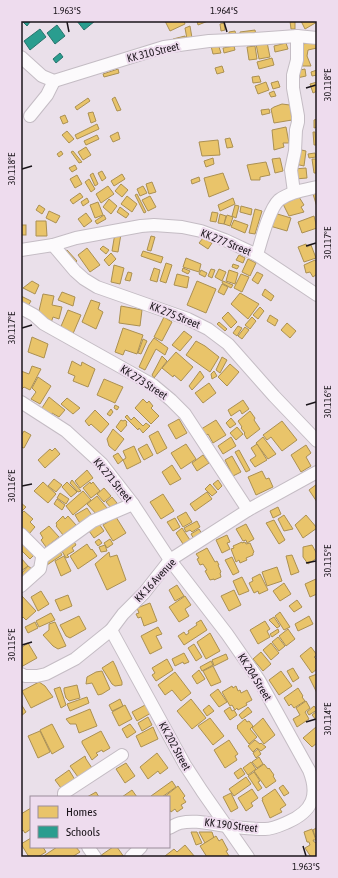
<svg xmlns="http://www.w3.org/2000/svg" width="338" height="878" font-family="'Asap Condensed',sans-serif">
<rect width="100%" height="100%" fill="#eae0ea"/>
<g fill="#e9c46a" stroke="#ab9052">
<path d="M165,21h19l1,3 -15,7z"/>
<path d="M197,21h11l-10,4z"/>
<path d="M290,21h5v8h-4z"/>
<path d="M301,21h16v1l-12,7z"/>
<path d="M224,23l1,7 -4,1 -1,-7z"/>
<path d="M190,26l2,12 -5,1 -2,-11z"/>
<path d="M255,30l1,5 -16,2v-5z"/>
<path d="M235,31l1,4h-7v-3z"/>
<path d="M185,36l1,4 -12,3 -1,-4z"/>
<path d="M267,42l3,15 -11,2 -3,-15z"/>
<path d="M317,42v6l-9,2 -1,6 4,10h-15l6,-22z"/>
<path d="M286,43l2,6 -13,3 -1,-6z"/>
<path d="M218,44l3,9 -8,1 -2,-8z"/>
<path d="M234,46l1,4 -11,3 -1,-5z"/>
<path d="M255,46l2,13 -8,1 -2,-13z"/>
<path d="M272,58l2,7 -15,4 -2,-7z"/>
<path d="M222,66l2,6 -7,2 -2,-6z"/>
<path d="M118,69l1,4 -15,4 -1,-3z"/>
<path d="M305,69l1,7 -9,2 -2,-7z"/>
<path d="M317,70v5l-5,1 -1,-4z"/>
<path d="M259,76l2,6 -8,1 -1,-6z"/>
<path d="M278,81l2,6 -7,2 -2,-6z"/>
<path d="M266,82l3,8 -11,4 -3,-8z"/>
<path d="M317,82v9l-4,2 -3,-9z"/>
<path d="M274,91l2,5 -5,1 -2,-4z"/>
<path d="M115,97l6,13 -4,1 -5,-12z"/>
<path d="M88,98l2,3 -13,9 -2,-3z"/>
<path d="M282,104l8,1 2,15 -18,3 -3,-14 3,-2z"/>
<path d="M269,109l1,4 -8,2 -1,-5z"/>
<path d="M93,112l3,9 -5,2 -3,-10z"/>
<path d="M65,115l3,7 -5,2 -3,-7z"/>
<path d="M317,119v8l-3,1v-8z"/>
<path d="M97,124l2,5 -22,10 -2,-4z"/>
<path d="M286,127l3,16h-6l1,4 -10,3 -2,-20z"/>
<path d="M67,131l7,8 -5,4 -7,-8z"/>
<path d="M118,132l2,7 -7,3 -3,-6z"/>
<path d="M313,132h2l1,13h-2z"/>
<path d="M97,135l2,4 -13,6 -2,-4z"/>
<path d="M230,138l3,9 -6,1 -2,-9z"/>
<path d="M218,140l2,15 -18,1 -3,-14z"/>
<path d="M86,147l5,8 -8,5 -5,-8z"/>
<path d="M297,149l9,2 -2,15 -9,-2z"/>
<path d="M61,151l2,3 -4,3 -2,-3z"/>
<path d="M73,151l9,11 -3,1 -8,-11z"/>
<path d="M315,153l1,4 -7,1 -1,-4z"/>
<path d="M213,158l1,6 -8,3 -2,-6z"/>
<path d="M280,158l3,13 -8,2 -3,-14z"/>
<path d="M312,159h5v14h-3z"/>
<path d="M266,162l4,13 -10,2v3h-9l-4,-15z"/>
<path d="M75,165l2,4 -5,3 -3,-4z"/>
<path d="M306,168l1,10 -12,1 -1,-10z"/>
<path d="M102,171l4,7 -4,3 -4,-8z"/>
<path d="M93,173l5,11 -3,2 -5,-11z"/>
<path d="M223,173l6,16 -20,8 -5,-19z"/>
<path d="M122,174l3,5 -11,7 -3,-5z"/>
<path d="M77,175l5,9 -7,4 -5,-9z"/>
<path d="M199,177l1,4 -8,3 -1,-4z"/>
<path d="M89,179l6,10 -4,3 -6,-10z"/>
<path d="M152,182l4,10 -7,2 -3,-10z"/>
<path d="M121,184l7,6 -6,7 -7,-6z"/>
<path d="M108,186l6,8 -13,9 -5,-9z"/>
<path d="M143,186l4,7 -7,3 -3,-7z"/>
<path d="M80,193l3,4 -10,7 -3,-4z"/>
<path d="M317,193v14l-4,-13z"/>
<path d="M137,194l9,18 -2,1 -9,-18z"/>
<path d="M127,196l10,8 -5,8 -11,-8z"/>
<path d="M150,196l6,11 -8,4 -6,-11z"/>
<path d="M299,197l5,8 -3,2 3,5 -15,4 -6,-12z"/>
<path d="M87,198l2,4 -6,4 -2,-4z"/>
<path d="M233,198l2,6 -15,7 -2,-6z"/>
<path d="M109,199l8,7 -6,8 -8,-7z"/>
<path d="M98,202l5,13 -8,3 -5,-13z"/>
<path d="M39,205l6,4 -3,5 -6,-4z"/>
<path d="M235,205l4,1 -3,12 -4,-2z"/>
<path d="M241,206l11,3 -1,6 -11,-3z"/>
<path d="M120,207l9,7 -3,4 -9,-6z"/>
<path d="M255,209l7,2 -7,23 -6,-1z"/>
<path d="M49,211l11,5 -4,7 -10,-5z"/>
<path d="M212,212l6,1 -2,9 -6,-1z"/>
<path d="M86,213l6,8 -8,6 -6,-8z"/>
<path d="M274,213l17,5 -4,13 -17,-5z"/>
<path d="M220,214l6,2 -2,8 -6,-1z"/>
<path d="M104,215l2,4 -9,5 -2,-3z"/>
<path d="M227,215l6,2 -3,9 -6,-2z"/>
<path d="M314,216l3,12 -15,5 -4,-11z"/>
<path d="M234,220l14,5 -3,8 -14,-6z"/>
<path d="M36,221h10l1,15h-11z"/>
<rect x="21" y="225" width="5" height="10"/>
<path d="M115,233l6,1 -3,18 -6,-1z"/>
<path d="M151,236l4,1 -4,14 -4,-1z"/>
<path d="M203,238l9,5 -4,6 -9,-6z"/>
<path d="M306,244l1,3 4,-2 5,13 -12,4 -6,-15z"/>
<path d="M103,246l6,4 -3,4 -6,-5z"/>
<path d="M87,248l13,17 -10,7 -12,-17z"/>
<path d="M67,250l10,11 -3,3 -10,-12z"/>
<path d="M143,251l20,6 -2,6 -20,-7z"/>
<path d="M111,253l5,6 -7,7 -5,-6z"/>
<path d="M239,255l6,3 -2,5 -7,-3z"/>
<path d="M186,258l15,6 -2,8 -16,-5z"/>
<path d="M248,259l8,4 -6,13 -8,-4z"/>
<path d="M315,260l2,3v11l-4,3 -3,-5 -4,1 -2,-8z"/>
<path d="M166,263l6,2 -6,18 -6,-2z"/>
<path d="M233,264l6,2 -2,3 -5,-2z"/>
<path d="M114,265l10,3 -4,16 -9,-2z"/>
<path d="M154,268l6,2 -3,12 -7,-2z"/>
<path d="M183,268l7,3 -2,3 -6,-3z"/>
<path d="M211,269l4,1 -3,8 -4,-2z"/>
<path d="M219,269l7,3 -4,9 -7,-4z"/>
<path d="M201,270l6,3 -2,4 -6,-3z"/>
<path d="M229,270l9,3 -3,11 -9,-3z"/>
<path d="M128,272l4,1 -2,8 -5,-1z"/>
<path d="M257,272l6,3 -5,9 -6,-4z"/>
<path d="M177,274l12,3 -2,11 -13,-3z"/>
<path d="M241,274l8,3 -7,15 -8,-4z"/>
<path d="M32,281l7,4 -4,9 -12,-6z"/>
<path d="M197,281l19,8 -10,24 -19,-8z"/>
<path d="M223,281l10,4 -2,3 -9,-5z"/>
<path d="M222,284l6,3 -4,8 -6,-3z"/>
<path d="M265,289l9,7 -3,5 -9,-6z"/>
<path d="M62,292l13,5 -2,9 -15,-6z"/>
<path d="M240,293l19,11 -11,15 -17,-15z"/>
<path d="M43,294l11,2 -2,9 10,2 -3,12 -6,-2 -2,6 -13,-8z"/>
<path d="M21,296l10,5 -5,8 -5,-3z"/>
<path d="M91,300l9,3 -2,6 5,3 -7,17 -14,-7z"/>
<path d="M121,306l21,4 -2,16 -21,-3z"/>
<path d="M260,307l4,4 -6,8 -5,-4z"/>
<path d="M68,310l13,5 -9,21 -13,-5z"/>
<path d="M228,312l9,10 -6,6 -9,-10z"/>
<path d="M270,315l8,5 -3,6 -8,-5z"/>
<path d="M164,317l8,5 -10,19 -8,-4z"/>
<path d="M252,317l4,4 -6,8 -5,-4z"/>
<path d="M219,322l8,7 -2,2 -8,-7z"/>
<path d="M287,323l9,8 -6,7 -9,-8z"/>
<path d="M238,326l4,2 -5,8 -4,-3z"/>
<path d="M245,327l4,3 -7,9 -4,-3z"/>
<path d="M123,328l20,7 -6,19 -12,-4 -2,5 -8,-3z"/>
<path d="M184,331l8,6 -12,14 -8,-6z"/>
<path d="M32,337l16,7 -4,14 -16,-6z"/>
<path d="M154,338l14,10 -3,7 -9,-6 -11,21 -6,-3 10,-22z"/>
<path d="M143,339l4,2 -6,13 -3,-1z"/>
<path d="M196,341l9,5 14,11 -9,15 -24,-17z"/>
<path d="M176,352l17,15 -12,14 -7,-6 -1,2 -11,-9z"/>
<path d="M162,356l5,5 -13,17 -2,-3z"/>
<path d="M222,357l5,3 -7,13 -4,-3z"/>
<path d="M72,361l9,5 1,-4 13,7 -7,18 -15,-6 2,-5 -7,-3z"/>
<path d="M230,364l9,8 -12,14 -9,-9z"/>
<path d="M32,366l9,3 -11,21 -6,-3 -3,3v-19l8,3z"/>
<path d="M200,371l4,6 -12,13 -3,-4z"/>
<path d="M214,371l3,5 -5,3 -1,-5z"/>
<path d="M38,377l13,9 -11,18 -9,-5 5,-7 -4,-4z"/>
<path d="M104,379l19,8 -8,16 -18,-8z"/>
<path d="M209,383l7,10 -13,10 -8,-10z"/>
<path d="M49,397l16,13 -6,7 -7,-4 -2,3 -8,-8z"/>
<path d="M67,398l13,10 -7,6 -12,-10z"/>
<path d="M143,399l4,4 2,-2 4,5 -2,2 8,8 -8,8 -16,-16z"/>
<path d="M243,400l6,9 -7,5 -2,-4 -9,6 -3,-6z"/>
<path d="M115,405l4,2 -2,3 -3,-2z"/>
<path d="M111,409l2,3 -3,4 -3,-2z"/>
<path d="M95,410l14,14 -8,9 -10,-9 -2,2 -4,-5z"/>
<path d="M250,411l5,7 -1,2 6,9 -13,10 -3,-5 1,-1 -4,-5 1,-1 -4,-6z"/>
<path d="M127,415l4,5 3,-3 9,9 3,-3 4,3 -7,7 -4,-5 -1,2 -13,-13z"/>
<path d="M231,418l5,6 -6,4 -4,-5z"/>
<path d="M179,419l8,14 -11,6 -8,-14z"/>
<path d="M121,420l2,1 2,-1 2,2 -1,2 1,1 -6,7 -5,-5z"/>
<path d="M216,420l10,15 -13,8 -5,-9 -5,4 -5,-7z"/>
<path d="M282,421l15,19 -15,11 -11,-14 -4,3 -4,-5z"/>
<path d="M237,427l6,7 -7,6 -6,-7z"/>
<path d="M113,429l11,10 -9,12 -6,-5 -2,-7z"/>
<path d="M24,431l7,4 -7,13 -3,-1v-11z"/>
<path d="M158,431l9,17 -10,6 -8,-18z"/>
<path d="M231,437l5,9 -13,8 -5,-8z"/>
<path d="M263,437l13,17 -8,5 -12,-16z"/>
<path d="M147,444l6,11 -9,5 -6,-11z"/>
<path d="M186,444l10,15 -15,10 -10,-16z"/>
<path d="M257,444l10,16 -12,7 -5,-7 6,-4 -5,-8z"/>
<path d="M306,445l5,8 -5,4 5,9 -10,6 -10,-17z"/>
<path d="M134,446l7,16 -14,7 -4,-9 3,-2 -3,-7z"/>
<path d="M55,448l5,6 -15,14 -7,-8 12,-11 2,2z"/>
<path d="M239,450l11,20 -4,2 -11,-20z"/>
<path d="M118,453l5,7 -5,4 -5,-8z"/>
<path d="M203,455l6,8 -12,8 -5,-8z"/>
<path d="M232,456l9,16 -8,4 -8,-16z"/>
<path d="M172,465l9,14 -11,6 -8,-13z"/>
<path d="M87,470l6,8 -13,10 -5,-7z"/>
<path d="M262,471l4,8 3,-1 4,9 -17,8 -8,-18z"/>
<path d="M54,479l8,6 -6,7 -8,-6z"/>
<path d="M72,480l9,11 -3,1 -8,-9z"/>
<path d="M218,480l4,6 -4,4 -5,-6z"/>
<path d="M43,482l13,12 -8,9 -14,-12z"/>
<path d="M67,482l10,10 -6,5 -9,-10z"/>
<path d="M90,482l1,2 2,-2 7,9 -9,7 -8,-10z"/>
<path d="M210,484l7,8 -5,4 -7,-7z"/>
<path d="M317,484v18l-8,-12z"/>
<path d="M104,488l7,8 -7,6 -7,-8z"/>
<path d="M83,491l8,9 -18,15 -7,-9z"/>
<path d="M207,492l5,7 -17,12 -5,-7z"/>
<path d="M60,493l9,6 -3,5 -9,-6z"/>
<path d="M163,494l11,17 -13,8 -11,-17z"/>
<path d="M97,496l10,12 -9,8 -11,-12z"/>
<path d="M112,497l5,6 -6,5 -5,-6z"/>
<path d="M57,499l8,6 -3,5 -8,-6z"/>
<path d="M21,503l5,4 -5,5z"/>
<path d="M278,507l3,7 -8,4 -3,-7z"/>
<path d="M87,508l6,9 -12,8 -6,-10z"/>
<path d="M24,511l9,8 -3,3 5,5 -6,7 -5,-5 -1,1 -2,-2v-14z"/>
<path d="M186,512l6,10 -9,5 -6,-10z"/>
<path d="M284,515l9,14 -9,2 -6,-12z"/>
<path d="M306,515l11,13 -14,10 -8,-13z"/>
<path d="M63,516l2,3 3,-3 8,9 -13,10 -7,-9 1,-1 -1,-2z"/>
<path d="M116,517l10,16 -13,8 -10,-16z"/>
<path d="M175,518l5,9 -7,4 -6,-9z"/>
<path d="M274,520l11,20 -6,4 -13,-21z"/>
<path d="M197,521l3,6 -8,5 -2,-2 -4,2 -2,-4z"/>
<path d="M99,524l5,7 -10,7 -5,-7z"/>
<path d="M246,524l8,15 -7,4 -1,-3 -3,1 -7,-12z"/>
<path d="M49,526l10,11 -13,10 -5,-7 2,-2 -3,-5z"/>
<path d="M182,528l8,12 -7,4 -7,-11z"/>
<path d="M199,529l3,5 -8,5 -3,-5z"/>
<path d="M227,535l3,7 -3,1 3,6 -8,4 -6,-13z"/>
<path d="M72,538l4,7 -4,3 2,3 -7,4 2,2 -3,1 -7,-12z"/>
<path d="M21,539l15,14 -6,6 -9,-9z"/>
<path d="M99,539l3,4 -4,3 -3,-4z"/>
<path d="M110,539l3,5 -6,4 -3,-5z"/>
<path d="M242,542v1l3,-1 1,2 4,-1 4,9 -1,1v2l-7,3 1,2 -7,3 -1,-3 -3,2 -5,-13 3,-1 -1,-2z"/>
<path d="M87,544l4,6 1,-1 5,7 -19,13 -8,-13z"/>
<path d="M105,545l2,6 -6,1 -2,-5z"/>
<path d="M312,545l5,9v4l-9,6 -5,-7v-10z"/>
<path d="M58,548l4,7 -18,12 -1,-8z"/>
<path d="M207,548l8,14 2,-1 2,4h-1l3,7 -1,1 1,4 -7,3v-1l-4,1 -5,-9 2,-1 -4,-6 -3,1 -3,-6 2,-1 -3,-4z"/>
<path d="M109,552l1,5 7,-2 9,25 -19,10 -12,-26z"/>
<path d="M292,555l7,17 -8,3 -5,-19z"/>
<path d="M64,556l7,15 -10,5 -6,-15z"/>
<path d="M232,557l7,15 -6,3 -8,-15z"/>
<path d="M21,558l7,8 -7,5z"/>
<path d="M28,566l4,3 -11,11v-6z"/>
<path d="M277,567l5,14 -15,5 -5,-14z"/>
<path d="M260,574l8,16 -9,4 -1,-3 -4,2 -5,-10 4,-2 -1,-3z"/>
<path d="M242,577l7,14 -10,4 -6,-14z"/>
<path d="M316,579l1,2v13l-7,3 -5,-13z"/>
<path d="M284,583l7,11 -11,7 -7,-10z"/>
<path d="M177,585l7,11 -9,5 -6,-11z"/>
<path d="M234,590l7,15 -12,6 -8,-15z"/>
<path d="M41,591l8,13 -11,7 -7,-14z"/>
<path d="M68,595l4,11 -12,5 -5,-11z"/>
<path d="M22,596l14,15 -10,9 -3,-3 -2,2v-22z"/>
<path d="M185,596l6,9 -6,4 4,7 -10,6 -10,-15z"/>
<path d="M297,600l5,7 -8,5 -5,-6z"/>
<path d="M150,603l7,18 -13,5 -3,-9 -3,1 -2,-4 3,-1 -2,-5z"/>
<path d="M280,612l10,15 -6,3 -9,-14z"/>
<path d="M51,613l4,7 -16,7 -3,-6z"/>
<path d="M79,616l7,13 -16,9 -4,-2 -6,-11z"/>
<path d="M309,616l4,8 -15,7 -3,-7z"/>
<path d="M274,617l6,9 -3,2 -8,-8z"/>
<path d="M201,620l6,10 -23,15 -6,-9 6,-4 2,3 3,-2 -1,-2 9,-6 -1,-2z"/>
<path d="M265,621l5,8 -3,2 3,6 -12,7 -8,-14z"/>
<path d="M35,622l3,6 -10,5 -3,-6z"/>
<path d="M55,622l11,24 -8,3 -5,-3 -10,-11 6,-5v-6z"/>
<path d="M158,627l4,7 -6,2 6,12 -12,6 -9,-18z"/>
<path d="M278,629l1,3 -7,5 -2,-3z"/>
<path d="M288,629l7,10 -9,7 -7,-10z"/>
<path d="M210,633l10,18 -14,8 -9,-17z"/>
<path d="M278,637l7,9 -6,5 -7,-9z"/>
<path d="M28,643l9,15 -16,9v-19z"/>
<path d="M271,643l8,10 -8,7 -8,-10z"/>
<path d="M194,644l8,13 -6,4 -8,-13z"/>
<path d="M311,647l6,8 -3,2 3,3v9l-5,4 -12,-17z"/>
<path d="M261,652l10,12 -8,7 -10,-12z"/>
<path d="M184,653l5,9 -5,2 -1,-2 -8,4 -3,-7z"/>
<path d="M226,654l2,5 -14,7 -2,-6z"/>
<path d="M167,659l6,11 -17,11 -4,-6 3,-2 -3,-5z"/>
<path d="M113,661l3,6 6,15v3l-7,1 -3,-2 -10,-16z"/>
<path d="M211,661l2,4 -11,6 -2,-4z"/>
<path d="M213,666l8,16 -10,4 -8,-15z"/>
<path d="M293,668l6,10 -6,4 -6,-11z"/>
<path d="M199,670l6,9 -8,5 -5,-8z"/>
<path d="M102,671l8,18 -8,5 -4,1 -6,-12 -6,1 1,-7 9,-5z"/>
<path d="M281,671l11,15 -13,9 -10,-15z"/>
<path d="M175,672l16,21 -10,8 -9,-11 -7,5 -7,-10z"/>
<path d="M317,674v19l-8,-16z"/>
<path d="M39,682l6,4 8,11 -22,11 -9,-17z"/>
<path d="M77,685l3,13 -11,3 -3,-3 -2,-7v-3z"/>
<path d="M232,686l1,2 3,-2 2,5 2,-1 1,3 6,-3 5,10 -6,3 1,2 -9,5 -1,-2 -2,2 -3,-5 -2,1 -8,-14z"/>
<path d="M60,687l6,18 -5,3 -7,-19z"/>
<path d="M298,688l5,8 -1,1 3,4 -11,7 -3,-4 -2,2 -5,-8z"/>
<path d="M218,689l9,13 -8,5 -9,-12z"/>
<path d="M87,697l2,6 -19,8 -3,-7z"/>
<path d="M120,699l3,7 -11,5 -3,-6z"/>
<path d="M191,699l15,19 -14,11 -15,-18z"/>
<path d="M306,701l4,7 -5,4 4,7 -12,8 -4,-8 7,-4 -4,-7z"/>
<path d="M21,704l5,8 -5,4z"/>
<path d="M147,704l4,9 -14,8 -5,-9z"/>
<path d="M125,705l7,14 -13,7 -7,-14z"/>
<path d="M209,705l5,6 -7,5 -4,-6z"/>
<path d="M314,706l3,4 -8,5 -2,-3z"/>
<path d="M230,707l2,4 2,-1 3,5 -7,5 -6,-9z"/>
<path d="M248,707l4,5 -10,7 -3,-4z"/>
<path d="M90,709l7,17 -18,7 -3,-9h-6l-4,-5z"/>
<path d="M317,711v10l-5,-6z"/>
<path d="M148,717l4,8 -10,6 -4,-8z"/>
<path d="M210,718l14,18 -11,9 -15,-19z"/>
<path d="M263,718l12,17 -11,9 -12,-16z"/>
<path d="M245,719l2,3 2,-1 4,5 -3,3 7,8 -8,7 -12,-16 1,-1 -1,-1z"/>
<path d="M52,724l12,23 -12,7 -12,-24z"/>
<path d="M130,724l6,8 -9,6 -5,-9z"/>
<path d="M153,727l5,12 -17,8 -5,-11z"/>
<path d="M316,727l1,1v15l-5,4 -9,-9z"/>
<path d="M40,731l10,21 -12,6 -10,-22z"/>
<path d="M101,731l9,17 -7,4 -1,-2 -6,3 2,2 -6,5 -10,-17v-2z"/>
<path d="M229,740l9,14 -3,2 2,4 -12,8 -11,-18z"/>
<path d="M255,740l5,4 1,-1 5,4 -5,4 -4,-3 -4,4 -5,-6z"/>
<path d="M258,749l3,5 -5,4 -3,-5z"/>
<path d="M157,753l11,15 -8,6 -2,-3 -10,8 -8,-12z"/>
<path d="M85,756l1,3 6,9 -14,9 -8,-11z"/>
<path d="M259,757l4,7 -6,4 -5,-6z"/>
<path d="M251,762l5,7 -8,6 -5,-7z"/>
<path d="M126,763l9,13 -10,7 -9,-14z"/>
<path d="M264,764l4,5 1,-1 5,7 -1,1 3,5 -10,7 -12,-17z"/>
<path d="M241,768l4,6 -7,5 -4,-6z"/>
<path d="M69,770l8,13 -13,9 -9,-12z"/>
<path d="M254,772l6,9 -2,1 4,6 -4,3 -10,-15z"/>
<path d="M246,777l5,7 -17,12 -5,-7z"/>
<path d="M172,781l4,6 -14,10h-11v-1z"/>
<path d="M283,785l6,8 -5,3 -5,-8z"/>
<path d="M178,786l7,10 -2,2 3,4 -5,3 2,3 -6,4 -2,-3 -4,3 -2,-3v-12h-5z"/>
<path d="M252,789l6,9 -7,5 2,3 -7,5 -8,-13z"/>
<path d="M275,789l11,16 -6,4 2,3 -12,6 -8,-18h1l-1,-2z"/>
<path d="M132,790l5,7h-15z"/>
<path d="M96,792l3,5h-12z"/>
<path d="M231,793l7,15 -7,4 -8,-15z"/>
<path d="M31,808v21l-6,4 -2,-3 -2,2v-18z"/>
<path d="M316,828l1,8 -2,1 -2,-7z"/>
<path d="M312,829l4,11h-3l1,2h1l2,2 -1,13h-5l-6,-9 5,-3 -1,-3h-2l-3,-10z"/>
<path d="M191,832h6l5,11 -6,2z"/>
<path d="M199,832h13l2,6 -9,5z"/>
<path d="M216,836l3,5 3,-2 6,11 -2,1 3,5 -1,1h-21l-7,-11z"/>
<path d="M31,838v9h12l3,5 -8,5h-9l-8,-13z"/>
<path d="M185,845l10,12h-29l-1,-1 9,-7 3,3z"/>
<path d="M57,847h19l4,5 -8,5h-30z"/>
<path d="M113,847h4l7,10h-24v-1z"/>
</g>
<g fill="#2a9d8f" stroke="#26746c">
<path d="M22,21h7l1,1 -3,4z"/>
<path d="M77,21h18l-11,9z"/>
<path d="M57,25l8,11 -10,8 -8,-11z"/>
<path d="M40,29l6,8 -16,13 -6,-9z"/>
<path d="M60,53l3,4 -7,6 -3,-4z"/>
</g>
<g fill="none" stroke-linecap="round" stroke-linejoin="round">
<defs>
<g id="minor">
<path d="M21,57l21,19 12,5 110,-34 45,-6 46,-2 42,-3 20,2"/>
<path d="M30,116l17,-21 7,-14"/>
<path d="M294,192l-3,-22 4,-19 1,-21 2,-8v-6l-5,-28v-13l4,-15v-24"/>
<path d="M53,245l22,26 9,8 13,8 91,32 20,10 20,15 46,52 43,45"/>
<path d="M21,250l32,-5 23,-7 65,-12 13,-1 28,2 19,4 24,9 32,15 60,40"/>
<path d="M257,255c4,-14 12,-46 22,-55 11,-8 25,-10 38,-13"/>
<path d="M21,308l13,7 10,9 109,61 18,15 14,14 63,96"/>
<path d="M21,402l45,29 36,33 31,40 37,56 57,74 32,46 50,90c10,25 4,41 -21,52 -7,3 -15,7 -23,7 -13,0 -32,-2 -45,-4 -14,-2 -26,-5 -40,-2 -4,1 -7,3 -11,5"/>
<path d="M21,534l21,21v3l-2,11 -19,17"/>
<path d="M42,558l51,-37 40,-17"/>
<path d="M111,630l74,135 17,26 46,66"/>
<path d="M21,674l4,2h12l9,-2 29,-15 36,-29 12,-16 21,-21 26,-33 78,-50 69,-38"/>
<path d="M64,797v-4l58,-38"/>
<path d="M88,847l7,10"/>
<path d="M131,857l10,-10"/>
</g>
</defs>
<use href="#minor" stroke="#c4bcc4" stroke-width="14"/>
<use href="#minor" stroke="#fcfafc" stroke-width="12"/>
</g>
<path fill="none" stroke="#1b151b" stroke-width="1.5" d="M67,22l2,10M224,22l3,10M306,88l10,-3M22,169l10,-3M306,246l10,-3M22,328l10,-3M306,405l10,-3M22,486l10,-2M306,563l10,-2M22,645l10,-3M306,722l10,-3M303,846l3,10"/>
<g text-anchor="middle" stroke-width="4" stroke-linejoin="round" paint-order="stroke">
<g font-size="11" fill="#1b151b" stroke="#eedcee">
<text transform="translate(153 52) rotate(-14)" y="4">KK 310 Street</text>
<text transform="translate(226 242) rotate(22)" y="4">KK 277 Street</text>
<text transform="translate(175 315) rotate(22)" y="4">KK 275 Street</text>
<text transform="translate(144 382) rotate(33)" y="4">KK 273 Street</text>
<text transform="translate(113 480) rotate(50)" y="4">KK 271 Street</text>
<text transform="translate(155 580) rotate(-47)" y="4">KK 16 Avenue</text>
<text transform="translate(255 677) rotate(58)" y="4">KK 204 Street</text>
<text transform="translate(175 746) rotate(61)" y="4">KK 202 Street</text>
<text transform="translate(231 825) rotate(7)" y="4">KK 190 Street</text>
</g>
</g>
<rect width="338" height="878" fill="none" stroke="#eedcee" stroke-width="44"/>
<rect x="30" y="796" width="140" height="52" fill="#eedcee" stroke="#9a8c9a"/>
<rect x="38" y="806" width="20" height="12" fill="#e9c46a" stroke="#9a8c9a"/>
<text x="66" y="816" font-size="12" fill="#1b151b">Homes</text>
<rect x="38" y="826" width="20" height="12" fill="#2a9d8f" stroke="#9a8c9a"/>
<text x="66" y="836" font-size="12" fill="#1b151b">Schools</text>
<rect x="22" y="22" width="294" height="834" fill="none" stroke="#1b151b" stroke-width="1.5"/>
<g font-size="10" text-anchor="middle" fill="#1b151b">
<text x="67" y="14">1.963°S</text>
<text x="224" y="14">1.964°S</text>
<text transform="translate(327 85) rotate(-90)" y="4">30.118°E</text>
<text transform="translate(11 169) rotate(-90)" y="4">30.118°E</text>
<text transform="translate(327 243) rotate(-90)" y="4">30.117°E</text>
<text transform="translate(11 328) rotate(-90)" y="4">30.117°E</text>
<text transform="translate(327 402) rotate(-90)" y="4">30.116°E</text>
<text transform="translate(11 486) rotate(-90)" y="4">30.116°E</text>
<text transform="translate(327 561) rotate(-90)" y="4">30.115°E</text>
<text transform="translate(11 645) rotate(-90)" y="4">30.115°E</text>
<text transform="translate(327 719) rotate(-90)" y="4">30.114°E</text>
<text x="306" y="870">1.963°S</text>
</g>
</svg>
